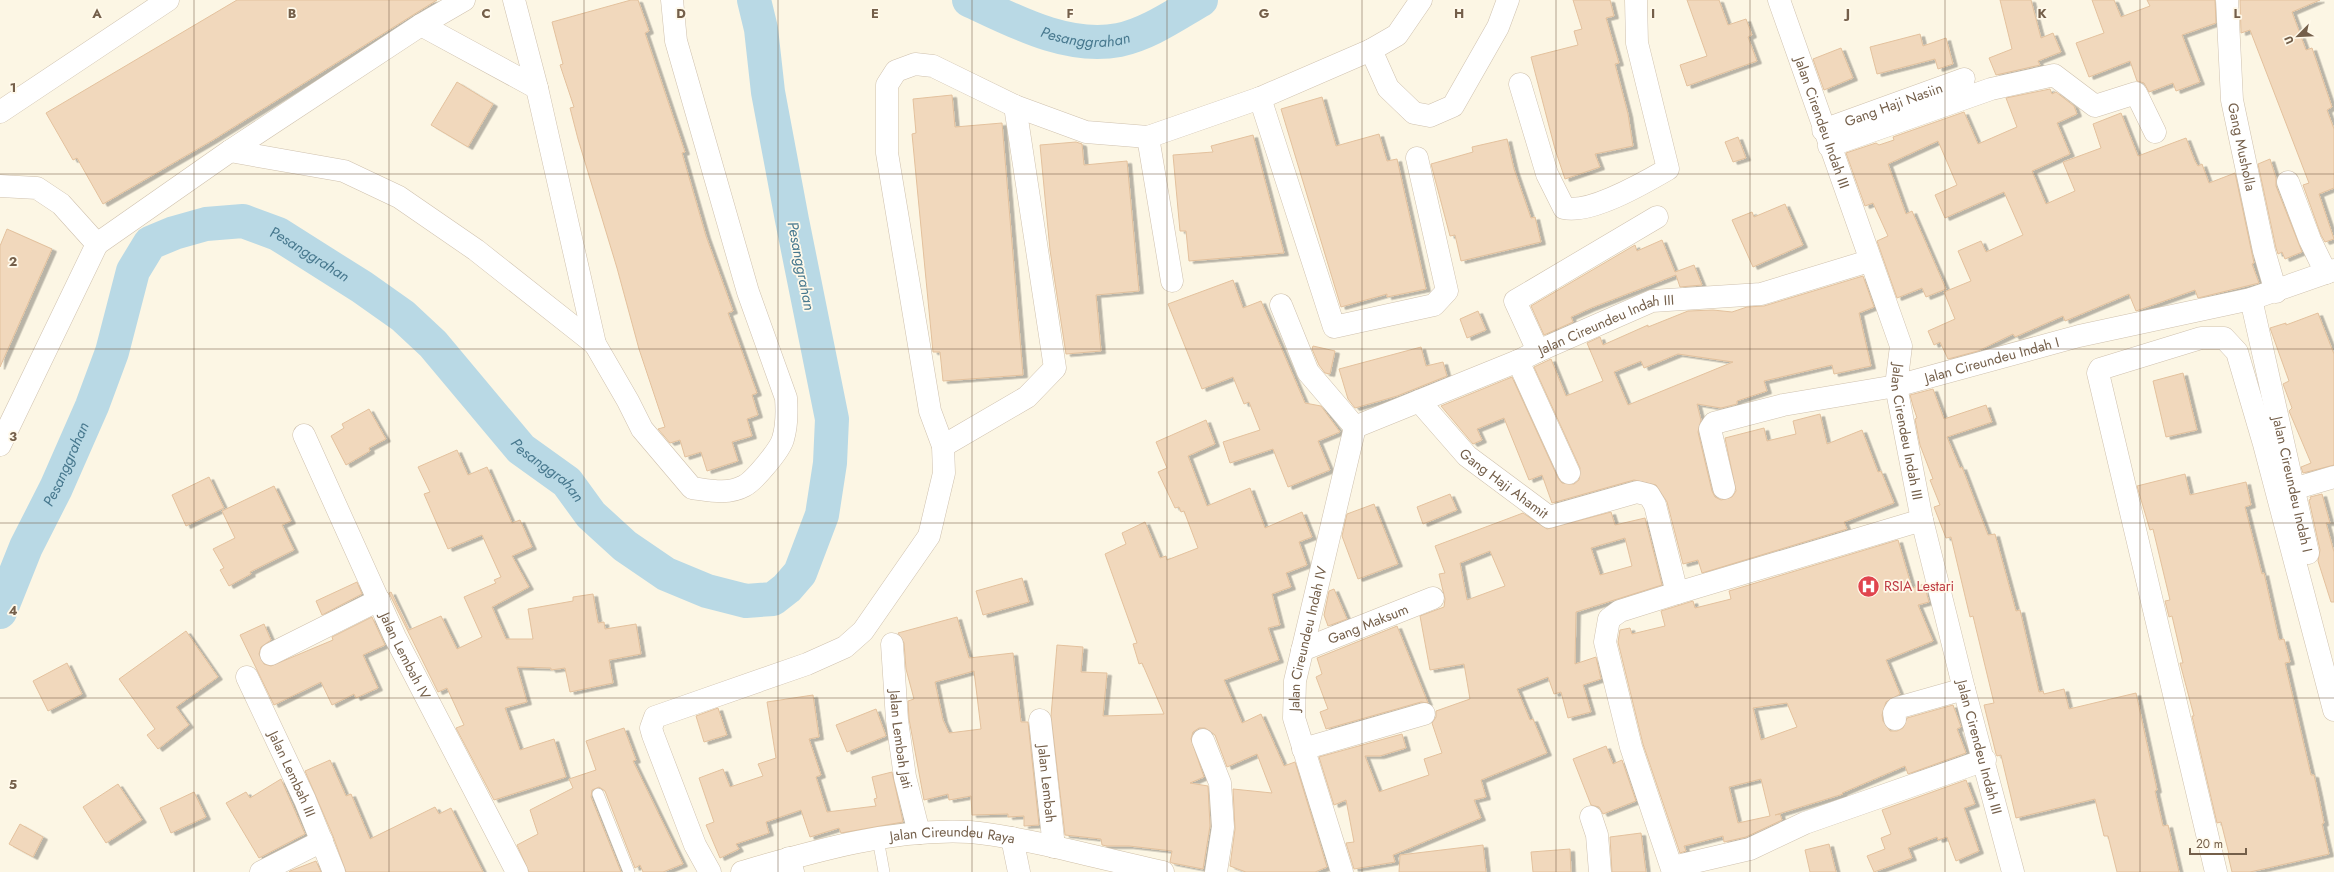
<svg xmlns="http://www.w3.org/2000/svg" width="2334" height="872" font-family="Jost,sans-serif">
<defs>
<filter id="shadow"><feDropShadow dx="4.5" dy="2.5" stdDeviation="0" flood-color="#0004"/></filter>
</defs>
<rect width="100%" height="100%" fill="#fcf6e4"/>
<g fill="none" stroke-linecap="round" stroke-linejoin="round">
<g stroke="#b9d9e5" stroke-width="34">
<path id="s1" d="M969,0c45,21 98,50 150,40 29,-6 56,-25 82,-40"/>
<path id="s2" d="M0,612l26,-65 30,-59 36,-82 20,-54 21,-81 17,-28 24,-10 32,-9 37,-3 35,13 84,53 41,29 30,28 88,105 46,33 24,33 34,31 41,28 41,17 39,10 27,-2 14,-11 13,-15 22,-58 8,-52 2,-44 -40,-199 -24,-128 -7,-63 -7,-29"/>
</g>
</g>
<g fill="#f1d8bc" stroke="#e3c19d" fill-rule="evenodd" filter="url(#shadow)">
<path d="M237,0h200l-224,140 -110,64 -26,-46 -4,2 -27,-47z"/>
<path d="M631,0h7l11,31 -4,2 40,119 -3,1 24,83 27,75 -5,2 29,80 -5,2 6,20 -11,4 5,17 -20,6 6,19 -31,10 -6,-19 -16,5 -5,-17 -10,3 -12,-14 7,-2 -26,-78 -22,-81 -39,-129 -8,-31 4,-1 -14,-42 3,-1 -11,-42z"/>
<path d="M1573,0h37l4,16 -8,2 13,45 -4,1 13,50 5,32 -38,8 5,13 -35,12 -10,-30 -24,-92 47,-12 -4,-14 8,-2z"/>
<path d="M1687,0h32l9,25 18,-6 6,16 -4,2 9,24 -70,25 -7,-21 27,-9z"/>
<path d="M2000,0h31l10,38 12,-5 8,19 -23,9 2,4 -44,10 -7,-17 23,-9z"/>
<path d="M2092,0h22l7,17 29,-11 -3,-6h68l1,23 -34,12 18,47 -24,9 -3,-8 -24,9 -5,-9 -7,-2 -7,-20 -41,16 -13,-34 28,-10z"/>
<path d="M2240,0h80l-28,12 14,38 6,-2 20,59 -5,3 7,19v59l-15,6 15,45 -9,3 -4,-7 -18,-50 6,-2 -59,-153 -9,3z"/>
<path d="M1920,34l3,12 23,-8 7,26 -15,5 -3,-10 -58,15 -7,-27z"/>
<path d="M1841,48l12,30 -29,12 -11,-31z"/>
<path d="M457,82l36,22 -25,43 -37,-22z"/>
<path d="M2050,89l2,5 4,-2 18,14 3,8 -20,9 13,31 -38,17 14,33 29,-13 -12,-29 38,-14 -8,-24 28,-11 17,43 48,-18 9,23 3,5 4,-2 7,19 26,-10 19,90 -2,1 7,19 -61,15 -3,-8 -59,21 -7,-17 -64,27 -2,-5 -48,21 -2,-3 -35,17 -30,8 -8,-17 -6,3 -6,-14 27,-12 -11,-27 27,-11 -13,-30 23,-10 5,11 37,-17 -19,-43 -59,26 -10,-23 22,-10 -19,-44 -50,23 18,50 6,-3 34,78 -20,8 -4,-9 -25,10 -20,-57 11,-5 -15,-33 -8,3 -19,-53 30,-10 3,2 15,-5 -1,-3 71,-25 14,32 39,-17 -11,-29z"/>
<path d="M952,95l3,32 47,-4 21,252 -80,6 -3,-29h-7l-21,-218 4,-1 -3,-34z"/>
<path d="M1322,97l14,49 43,-12 8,27 10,-2 29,130 -39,8v-3l-46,13 -60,-198z"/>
<path d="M1253,135l31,118 -95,8 -3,-30h-6l-7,-76 40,-3 -2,-6z"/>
<path d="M1738,137l8,21 -13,4 -8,-20z"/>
<path d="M1507,139l7,30 17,49 4,-1 6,25 -80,19 -6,-26 -5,1 -19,-72 42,-12 -1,-5z"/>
<path d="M1076,142l6,2 2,21 43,-4 12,130 -43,4 5,56 -35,3 -16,-104 -10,-105z"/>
<path d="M2270,159l6,19v8l26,66 -17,7 -3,-7 -4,2 -2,-6 -18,-84z"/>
<path d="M1785,204l18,41 -50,22 -21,-47 20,-8 2,5z"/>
<path d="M7,229l45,20 -52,118v-121z"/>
<path d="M1662,240l13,32 19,-7 8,20 -22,2 -4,-12 -85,33 -20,9 2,5 -29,13 -13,-29 104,-61 2,6z"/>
<path d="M1863,276l11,31 -15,6 12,53 -37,8 -2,-9 -68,16 3,10 -30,10v3l-16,4 -24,-4 4,16 -3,12 14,59 3,6 6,3 11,-3 4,-6 -11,-53 39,-10 3,13 29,-7 -3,-13 27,-7 7,30 35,-14 16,42 3,-1 13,32 -50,19 3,7 -145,44 -4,-13 -15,4 -16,-62 -11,-17 -22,-5 -82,23 -10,-28 -13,5 -25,-62 -27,11 5,11 -9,4 -32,-38 71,-29 46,101 4,5 12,1 5,-4 1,-12 -46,-101 17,-8 15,37 37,-15 -16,-38 13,-6 3,8 45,-20v2l40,-16 25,-1 19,2 15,-5 17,-1zM1678,354l55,8 -105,43 -14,-33 27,-11 3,7z"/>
<path d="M1233,280l10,28 18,-7 44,102 16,3 19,26 -22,9 12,29 -42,17 -15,-38 -43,14 -7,-21 37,-12 -11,-28 -5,2 -11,-27 -31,12 -34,-85z"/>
<path d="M1478,311l8,19 -19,8 -7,-19z"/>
<path d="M2318,313l16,41v111l-31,8 -2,-6 10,-4 -22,-52 3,-3 -9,-24 6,-3 -19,-53 16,-5v2z"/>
<path d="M1313,346l22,5 -5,23 -5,-1 -6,-8 -7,-16z"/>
<path d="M1421,347l5,19 17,-4 4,14 -50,20 -42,12 -7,-9 -9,-30z"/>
<path d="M2183,373l14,57 -31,7 -13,-56z"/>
<path d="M1933,389l11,30 42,-14 6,17 -45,15 13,31 2,-1 26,68 7,-1 21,77 4,-1 19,82 4,-1 1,3 20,-5 5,20 67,-16 21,97 -2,1 8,35 5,-1 11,47h-62l-9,-36h-4l-9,-37 -79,19 -15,-63 -4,1 -1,-2 -12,-49 10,-2 -21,-87 -3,1 -19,-80 -5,1 -12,-31 6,-2 -10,-25 3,-1 -13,-34 -5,-26 2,-1 -4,-12 -3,-11z"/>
<path d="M369,409l17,30 -17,9 1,3 -24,14 -15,-29 13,-8 -2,-4z"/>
<path d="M1206,420l9,24 -27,12 19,50 43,-18 15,40 37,-16 10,25 -13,5 8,23 -21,8 5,14 -19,7 8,31 -12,3 11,32 -55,20 18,43 19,-9 23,52 11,-4 32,105 -12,5h-69l-16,-6 5,-37 -2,-40 39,4 -15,-39 -30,13 -12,-32 -10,-7h-6l-6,4 -2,7 13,38 -14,6 18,3 2,40 -7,43 -31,-6 -2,-1 2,-11 -43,-5h-22l-5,-1 -1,-6 -36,-4 -14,-119 6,-71 26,2 -2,25 26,1 -4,43 61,-2 -22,-51 -3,1 -6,-20 4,-1 -32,-89 21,-10 -4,-11 23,-11 15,36 6,-2 1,4 31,-12 -14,-37 -3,1 -2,-5 -4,1 -17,-36 9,-4 -11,-26z"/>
<path d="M457,450l11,25 19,-8 25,56 8,-3 12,27 -20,9 17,31 -37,20 14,32h27l-5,-30 45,-8v-4l20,-3 5,29 6,-1 1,7 31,-5 5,30 -32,6 4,23 -43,9 -5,-24 -14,2v-2l-34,-1 10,35 -22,6 15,42 34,-11 12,38 -72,23 -38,-72 8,-3 -17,-37 -9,4 -49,-99 2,-1 18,38 32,-14 16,33 25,-12 -18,-40 32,-14 -2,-3 7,-3 -19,-42 -34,14 -24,-55 6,-2 -12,-25z"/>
<path d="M2185,474l5,21 56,-13 5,23 -6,2 17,67 2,-1 15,67 5,-1 6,23 -5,1 26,112h3l5,23 5,25 -2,1 7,30 -79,18h-18l-4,-17 1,-1 -8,-32 -4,1 -25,-107h2l-14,-53h3l-11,-47 -3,1 -4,-16 5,-1 -17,-71 -3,1 -13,-44z"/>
<path d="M209,477l15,31 -38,18 -14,-31z"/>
<path d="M274,486l17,35 -9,4 12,25 -44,22 1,2 -22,12 -9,-16 4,-2 -11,-19 22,-11 -13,-27z"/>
<path d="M1450,494l7,16 -34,14 -6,-17z"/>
<path d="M2322,494l8,29h-4l8,29v50h-3l-13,-41 2,-11 -11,-50 2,-1 -1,-2z"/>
<path d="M1374,504l24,60 -40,15 -16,-43 5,-22z"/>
<path d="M1611,512l4,13 30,-7 17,67 -86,27 -1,52 21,-7 5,22 -18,6 8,27 -23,6 -7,-26 -7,2 -6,-17 -31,12 13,31 3,-1 14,34 -66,27 5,17 -12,3 7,18 -88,37 2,7 -41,7 -8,-26 8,-1 -8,-42 -12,5 -15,-48 83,-23 4,14 -26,8h-15l14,36 50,-17 -5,-16 18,-6 -10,-30 4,-6v-6l34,-12 -6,-35 -34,6 -10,-54 24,-9 1,-8 -6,-25 6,-1 -10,-27 88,-33 24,16zM1625,538l7,28 -32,9 -9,-27zM1490,551l15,35 -38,14 -7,-37z"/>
<path d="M1898,540l14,48 12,-4 5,18 -11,3 15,36 -47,19 14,34 -14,8 -4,13 1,6 7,10h7l6,-3 4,-10 46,-13 8,22 -4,2 9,24 -58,21 -3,-8 -63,27 1,1 -68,21 5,-1 2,6 -36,17 -22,5 -1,-6 -39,10 2,5 -6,2 -37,-109 -25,-102 2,-12 10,-2 2,6 33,-8 -4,-15 32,-10 2,7 36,-9 -2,-8zM1787,703l10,24 -36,13 -8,-32zM1761,779l9,37 -32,7 -9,-36z"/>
<path d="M1022,578l7,24 -46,13 -7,-24z"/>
<path d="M357,582l5,12 -40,21 -6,-14z"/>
<path d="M1334,589l13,30 -19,7 -4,-11 5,-24z"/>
<path d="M372,617l13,28 -22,10 15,33 -22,10 -2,-4 -22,11 -11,-23 -47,23 -34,-70 24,-11 7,16 -10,7 -2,7 5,10 7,2 62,-26 -1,-3z"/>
<path d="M957,617l12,41 44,-5 8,69h7l11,103 -15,1v-10l-16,1v-3l-36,1 -1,-19 -22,4 -1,-6 -24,6 -15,-81 -1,-18 6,-2 -8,-30 -2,-26 -6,-10zM974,671l7,58 -32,4 -6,-13 -8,-38z"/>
<path d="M1397,626l31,77 -7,-1 -95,27 -6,-17 8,-3 -12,-32 6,-3 -5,-16z"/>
<path d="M186,631l32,46 -42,30 13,18 -31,24 -11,-14 8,-6 -36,-50z"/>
<path d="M67,663l15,31 -34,17 -15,-30z"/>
<path d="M813,695l6,42 -10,2 12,36 -5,2 11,35 49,-6 -2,-7 3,-1 -5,-21 20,-5 11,50 -62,11 -2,-5 -29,9 -9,-27 -35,12 3,11 -33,11 3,5 -19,9 -14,-33 8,-3 -15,-44 24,-9 7,18 33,-11 -5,-12 18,-6 -9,-56z"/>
<path d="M718,708l9,27 -23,7 -8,-26z"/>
<path d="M876,709l10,27 -39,16 -11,-27z"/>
<path d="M624,728l12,32 -3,1 50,103 -20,8h-20l-3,-7 -5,3 -30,-77 -6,-4 -7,3 -1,7 30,75h-92l-12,-27 21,-11 -8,-24 43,-22 -4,-9 27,-9 -10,-29z"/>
<path d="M1606,746l7,18 9,-4 14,41 -33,13 -4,-7 -8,-2 -18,-46z"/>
<path d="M330,760l16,36 5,-2 19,45 65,-32 4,7 12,-6 32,64h-137l-13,-36 -28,-65z"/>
<path d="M281,779l24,55 -46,24 -33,-55 20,-11 4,6z"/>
<path d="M1966,780l9,24 -11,4 15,43 -23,10 -9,-24 -9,3 -1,-3 -29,11 4,10 -38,14 -7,-16 18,-7 -4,-11 10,-4 -9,-24z"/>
<path d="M118,784l24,36 -36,23 -23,-36z"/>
<path d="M194,792l12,25 -35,16 -11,-25z"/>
<path d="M20,824l23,13 -10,20 -24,-13z"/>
<path d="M1641,833l5,39h-34l-2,-35z"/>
<path d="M1829,844l7,28h-26l-5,-22z"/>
<path d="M1483,845l3,27h-87l1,-17z"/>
<path d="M1570,849l1,23h-38l-2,-20z"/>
<path d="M316,861l5,11h-32l1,-1z"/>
</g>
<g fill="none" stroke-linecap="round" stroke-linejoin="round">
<defs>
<g id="lane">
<path d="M598,794l31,78"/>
<path d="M878,839l6,33"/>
</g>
<g id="street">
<path d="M514,0l23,88 58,256 33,57 14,28 50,59c16,2 36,7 52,-2 10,-5 36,-36 39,-47 4,-13 4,-27 3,-41l-38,-106 -72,-251 -4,-41"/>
<path id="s3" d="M1779,0l122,346 -5,40 26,134 42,169 49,183"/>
<path id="s4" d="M2227,0l5,100 32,151 12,41"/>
<path d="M421,25l116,63"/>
<path d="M1371,50l17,38 26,25 16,3 23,-10 45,-79 10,-27"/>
<path d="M1520,84l27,90 17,34c27,6 80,-25 104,-39l-31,-126 -1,-43"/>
<path d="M1260,98l74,229 100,-22 13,-14 -30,-133"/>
<path d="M0,112l168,-112"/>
<path id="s5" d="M1823,130l141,-51"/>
<path d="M1148,137l24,144"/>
<path d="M1829,146l162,-57 63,-14 41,31 41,-13 19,39"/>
<path d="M230,151l114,20 55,26 77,53 119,94"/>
<path d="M2288,182l22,58 16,33"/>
<path d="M0,186l37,2 24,16 36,40 -97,201"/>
<path d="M97,244l133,-93 191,-126 43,-25"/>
<path id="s6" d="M2251,299l57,254"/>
<path d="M1281,305l27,67 47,55"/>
<path d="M1538,351l-23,-50 142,-84"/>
<path d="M1518,361l51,112"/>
<path id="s7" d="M1419,401l48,55 82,61 88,-25 12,3 6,10 22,88"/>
<path id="s8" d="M1355,427l163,-66 20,-10 114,-50 109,-7 108,-33"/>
<path id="s9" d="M304,435l91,202 122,235"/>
<path d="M943,446l84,-49 28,-29 -40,-262"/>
<path id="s10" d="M1724,488l-14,-59 4,-6 69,-18 113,-19 183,-50 172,-37 83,-29"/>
<path d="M2293,489l41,-12"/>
<path id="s11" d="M892,644l5,76 8,57 14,56"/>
<path id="s12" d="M1302,650l131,-52"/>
<path d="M271,654l108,-54"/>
<path id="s13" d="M247,677l58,123 29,72"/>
<path d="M1895,719l-1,-6 3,-5 67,-19"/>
<path id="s14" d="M1040,720l14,127"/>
<path d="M1203,740l17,43 3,44 -7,45"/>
<path d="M1303,749l121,-35"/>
<path d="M1591,817l6,18 3,37"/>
<path d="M1012,838l7,34"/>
<path d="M789,858l4,14"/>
<path d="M1673,867l77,-18 55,-26 180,-63"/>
<path d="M261,872l61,-31"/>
<path d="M710,872l-15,-27 -42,-110 -2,-7 4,-11 152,-53 38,-17 18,-16 66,-95 15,-63 -1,-27 -13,-35 -43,-258v-68l9,-14 19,-7 18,2 82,40 71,26 62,5 112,-39 111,-48 26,-15 24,-35"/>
<path id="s15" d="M1342,872l-48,-154 1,-37 60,-254"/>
<path d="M1673,872l-42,-125 -26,-105 4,-23 11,-8 57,-18 245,-73"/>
<path d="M2216,872l-118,-499 2,-4 101,-31h23l13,14 27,92 70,266"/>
</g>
<g id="secondary">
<path id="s16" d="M742,872c73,-21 151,-44 228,-40 24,2 48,7 72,12 40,9 80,19 121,28"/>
</g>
</defs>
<use href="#lane" stroke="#cfc1ae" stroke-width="12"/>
<use href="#street" stroke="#cfc1ae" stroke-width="23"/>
<use href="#secondary" stroke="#d0c0a8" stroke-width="23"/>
<use href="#lane" stroke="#fff" stroke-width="11"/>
<use href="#street" stroke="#fff" stroke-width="22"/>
<use href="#secondary" stroke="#fff" stroke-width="22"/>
</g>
<path fill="none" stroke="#745f4a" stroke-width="1" stroke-opacity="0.55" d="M194,0v872M389,0v872M584,0v872M778,0v872M972,0v872M1167,0v872M1362,0v872M1556,0v872M1750,0v872M1945,0v872M2140,0v872M0,174h2334M0,349h2334M0,523h2334M0,698h2334"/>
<defs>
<symbol id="hospital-disc" viewBox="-11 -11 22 22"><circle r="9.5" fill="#e0444e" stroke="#fff9ea"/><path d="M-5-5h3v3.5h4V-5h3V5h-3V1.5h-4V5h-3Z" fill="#fff"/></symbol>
</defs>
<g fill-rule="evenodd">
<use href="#hospital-disc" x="1856" y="574" width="25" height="25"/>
</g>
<g text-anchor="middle" stroke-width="3.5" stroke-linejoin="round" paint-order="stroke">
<g font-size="14" fill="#745f4a" stroke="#fff9ea">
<text dy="5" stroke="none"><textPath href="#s5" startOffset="75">Gang Haji Nasiin</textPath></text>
<text dy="5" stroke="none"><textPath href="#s3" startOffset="130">Jalan Cirendeu Indah III</textPath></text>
<text dy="5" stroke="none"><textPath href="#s4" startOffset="148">Gang Musholla</textPath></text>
<text dy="5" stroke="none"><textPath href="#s8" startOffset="272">Jalan Cireundeu Indah III</textPath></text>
<text dy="5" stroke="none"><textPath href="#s10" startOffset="353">Jalan Cireundeu Indah I</textPath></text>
<text dy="5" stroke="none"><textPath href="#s3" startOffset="454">Jalan Cirendeu Indah III</textPath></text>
<text dy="5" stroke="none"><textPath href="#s7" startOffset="119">Gang Haji Ahamit</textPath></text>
<text dy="5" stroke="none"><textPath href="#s6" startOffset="190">Jalan Cireundeu Indah I</textPath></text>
<text dy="5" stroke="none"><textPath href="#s12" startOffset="71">Gang Maksum</textPath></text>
<text dy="5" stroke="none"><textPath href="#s15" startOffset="242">Jalan Cireundeu Indah IV</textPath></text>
<text dy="5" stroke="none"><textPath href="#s9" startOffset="243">Jalan Lembah IV</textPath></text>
<text dy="5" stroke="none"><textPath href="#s11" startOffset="96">Jalan Lembah Jati</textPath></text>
<text dy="5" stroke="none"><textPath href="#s3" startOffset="778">Jalan Cirendeu Indah III</textPath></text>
<text dy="5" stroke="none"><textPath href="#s13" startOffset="107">Jalan Lembah III</textPath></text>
<text dy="5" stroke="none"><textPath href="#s14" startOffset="64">Jalan Lembah</textPath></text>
<text dy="5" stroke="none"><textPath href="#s16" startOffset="215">Jalan Cireundeu Raya</textPath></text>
</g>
<g font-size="14" fill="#be3a42" stroke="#fff9ea" text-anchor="start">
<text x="1884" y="591">RSIA Lestari</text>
</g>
<g font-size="15" font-style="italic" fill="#47788e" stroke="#fff9ea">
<text dy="5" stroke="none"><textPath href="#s1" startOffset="124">Pesanggrahan</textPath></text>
<text dy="5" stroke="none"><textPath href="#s2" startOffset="571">Pesanggrahan</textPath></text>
<text transform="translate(801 266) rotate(79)" y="5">Pesanggrahan</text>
<text dy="5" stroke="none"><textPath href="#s2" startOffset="162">Pesanggrahan</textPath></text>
<text dy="5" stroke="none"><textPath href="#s2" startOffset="895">Pesanggrahan</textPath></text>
</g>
</g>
<g font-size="13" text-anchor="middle" font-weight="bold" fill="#745f4a" stroke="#fff9ea" stroke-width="3.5" stroke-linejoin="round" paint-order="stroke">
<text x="97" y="18">A</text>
<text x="292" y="18">B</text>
<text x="486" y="18">C</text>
<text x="681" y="18">D</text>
<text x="875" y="18">E</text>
<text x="1070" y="18">F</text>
<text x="1264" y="18">G</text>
<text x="1459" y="18">H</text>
<text x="1653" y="18">I</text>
<text x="1848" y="18">J</text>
<text x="2042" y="18">K</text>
<text x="2237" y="18">L</text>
<text x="13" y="92">1</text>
<text x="13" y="266">2</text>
<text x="13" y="441">3</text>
<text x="13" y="615">4</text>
<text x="13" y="789">5</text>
</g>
<g transform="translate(2298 36) rotate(246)" stroke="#fff9ea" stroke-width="3" paint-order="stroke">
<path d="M0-3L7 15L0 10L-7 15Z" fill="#745f4a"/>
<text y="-6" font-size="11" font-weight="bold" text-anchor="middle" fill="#745f4a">U</text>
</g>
<path d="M2190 848v6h56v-6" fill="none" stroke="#745f4a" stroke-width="2"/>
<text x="2196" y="848" font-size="12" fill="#745f4a" stroke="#fff9ea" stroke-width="3" paint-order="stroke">20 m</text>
</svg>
